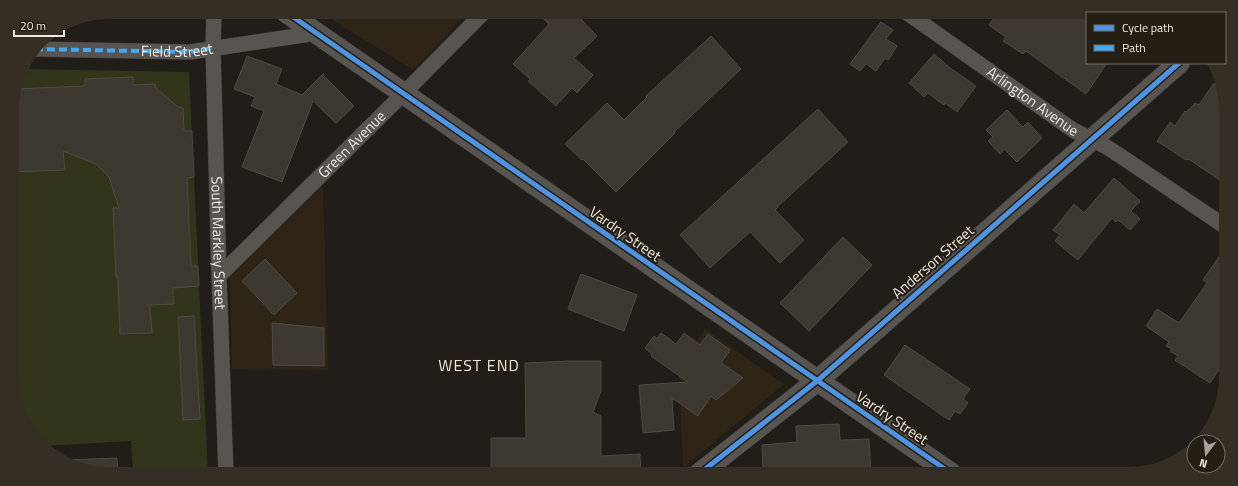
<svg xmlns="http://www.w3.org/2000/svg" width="1238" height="486" font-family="'Titillium Web',sans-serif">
<rect width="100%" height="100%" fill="#211d18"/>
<g fill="#2f2517">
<path d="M320,12h148l-55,58z"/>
<path d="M323,186l5,184 -96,-1 -2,-92z"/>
<path d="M705,329l79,55 -101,84 -4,-99z"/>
</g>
<path fill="#33351a" d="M21,69l168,3 19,402h-75l-2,-33 -88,5 -7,-5 -22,-45 -2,-294z"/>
<g fill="#3e3930" stroke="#4d4a45">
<path d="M536,12h38l23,24 -23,22 19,17 -16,18 -5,-5 -16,18 -28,-25 2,-2 -17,-15 36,-40z"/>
<path d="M998,12h78l11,7v44h20l-21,31 -60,-43 -3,3 -20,-13 3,-4 -17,-12z"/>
<path d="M881,22l12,8 -7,9 11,7 -9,14 -3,-2 -9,13 -10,-7 -6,7 -10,-7z"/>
<path d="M711,36l30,33 -67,63 1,1 -59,59 -33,-33 -1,1 -17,-16 42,-41 17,17 23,-23 -1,-1z"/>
<path d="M934,54l16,14 26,18 -19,26 -12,-9 -1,2 -16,-12 -4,4 -15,-14z"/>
<path d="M247,56l35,13 -6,15 26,11 22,-22 -1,2 31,31 -18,17 -23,-22 -31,81 -40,-15 22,-56 -13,-5 4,-9 -21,-8z"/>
<path d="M133,77v8l22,-1 1,4 22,19 5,1 1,23h8l2,46 -7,1 4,88h7l1,20 -26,2 1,16 -24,1 2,28 -32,1 -2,-57h-2l-3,-69h6l-10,-31 -13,-13 -33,-13 2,19 -52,2 -1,-70 4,-13 69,-3v-7z"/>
<path d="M1214,83l7,5 4,8 -1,87 -34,-23 -3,-1 -1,1 -29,-19 13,-19 5,4 10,-15 1,1 3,-3h1l5,-6 4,2z"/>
<path d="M818,109l30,33 -71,65h1l-3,3 29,30 -24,23 -30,-31 -40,36 -30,-33z"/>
<path d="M1007,110l16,17 5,-5 14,16 -25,24 -13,-13 -4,5 -12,-13 5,-4 -7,-7z"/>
<path d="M1114,178l26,23 -9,10 9,8 -10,11 -12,-10 -2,2 -4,-4 -34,42 -23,-19 5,-6 -7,-5 21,-26 10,9z"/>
<path d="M843,237l29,28 -63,66 -29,-28z"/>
<path d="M1223,251l-2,115 -11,17 -35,-23 3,-4 -8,-5 2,-2 -6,-3 3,-4 -23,-16 11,-17 22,14 28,-40 -4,-3z"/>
<path d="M265,259l32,34 -23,22 -32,-34z"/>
<path d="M581,274l56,21 -13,36 -56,-22z"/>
<path d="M194,316l6,103 -17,1 -5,-103z"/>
<path d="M272,323l52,5v38l-51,-1z"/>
<path d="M661,333l15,11 8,-11 16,12 8,-11 22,16 -9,13 22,15 -27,22 -5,-4 -13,20 -26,-18 2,32 -31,3 -4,-48 49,-3 -37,-26 1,-2 -6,-5 -1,-1 9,-12 3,2z"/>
<path d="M905,345l65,44 -7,10 5,4 -8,11 -5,-3 -6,9 -65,-45z"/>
<path d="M569,361h32v30l-8,21 8,4v40l39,-2 1,20h-150v-36h35l-1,-75z"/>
<path d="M839,424l1,16 29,-1 2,35h-108l-1,-29 35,-3 -1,-16z"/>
<path d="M117,458l1,16h-9l-32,-5 -12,-9z"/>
</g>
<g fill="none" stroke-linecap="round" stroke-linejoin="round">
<defs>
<g id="street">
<path id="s1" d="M214,12l-1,36 6,228 7,198"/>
<path id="s2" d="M906,12l167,118 32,16 17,11 101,68"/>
<path id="s3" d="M35,49l155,3 127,-19"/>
<path id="s4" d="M219,276l184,-182 81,-82"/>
</g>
<g id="secondary">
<path d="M286,12l666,462"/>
<path d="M699,474l118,-93 362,-318"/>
</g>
</defs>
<use href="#street" stroke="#3b3834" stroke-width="16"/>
<use href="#secondary" stroke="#3b3834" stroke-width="22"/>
<use href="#street" stroke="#585550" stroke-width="15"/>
<use href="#secondary" stroke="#585550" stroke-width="21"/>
<path stroke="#3fa9f5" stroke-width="4" stroke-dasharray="8 4" stroke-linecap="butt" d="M35,49l155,3 23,-4"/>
<defs>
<g id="cycleway">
<path d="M286,12l666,462"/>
<path d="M699,474l118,-93 362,-318"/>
</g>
</defs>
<use href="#cycleway" stroke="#251e14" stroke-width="8"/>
<use href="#cycleway" stroke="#4d94e3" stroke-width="5"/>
</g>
<g text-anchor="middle" stroke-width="4" stroke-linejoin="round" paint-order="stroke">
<g font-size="15" fill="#eee9e3" stroke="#251e14">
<text dy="5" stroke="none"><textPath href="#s3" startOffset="142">Field Street</textPath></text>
<text dy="5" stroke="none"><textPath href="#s2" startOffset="155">Arlington Avenue</textPath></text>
<text dy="5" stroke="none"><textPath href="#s4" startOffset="187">Green Avenue</textPath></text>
<text transform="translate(625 234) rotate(35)" y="5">Vardry Street</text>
<text dy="5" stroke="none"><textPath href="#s1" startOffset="231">South Markley Street</textPath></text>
<text transform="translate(933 262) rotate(-41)" y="5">Anderson Street</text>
<text transform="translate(892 418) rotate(34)" y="5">Vardry Street</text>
</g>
<g font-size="16" letter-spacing="1" fill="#eee9e3" stroke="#251e14">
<text x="479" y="371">WEST END</text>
</g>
</g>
<path d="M0 0H1238V486H0ZM109 19H1129A90 90 0 0 1 1219 109V377A90 90 0 0 1 1129 467H109A90 90 0 0 1 19 377V109A90 90 0 0 1 109 19Z" fill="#352e25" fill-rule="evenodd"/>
<rect x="1086" y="12" width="140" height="52" fill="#251e14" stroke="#756f67"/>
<rect x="1094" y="25" width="20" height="6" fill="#4d94e3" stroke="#756f67"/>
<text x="1122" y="32" font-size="12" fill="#eee9e3">Cycle path</text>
<rect x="1094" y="45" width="20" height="6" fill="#3fa9f5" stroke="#756f67"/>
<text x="1122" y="52" font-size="12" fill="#eee9e3">Path</text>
<g transform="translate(1206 454) rotate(196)"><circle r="19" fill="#251e14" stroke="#756f67"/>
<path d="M0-3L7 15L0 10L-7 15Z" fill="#a6a29c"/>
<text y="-6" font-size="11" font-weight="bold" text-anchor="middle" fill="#eee9e3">N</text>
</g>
<path d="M14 30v6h50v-6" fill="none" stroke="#eee9e3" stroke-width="2"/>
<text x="20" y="30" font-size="12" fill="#eee9e3" stroke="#251e14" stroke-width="3" paint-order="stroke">20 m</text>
</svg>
